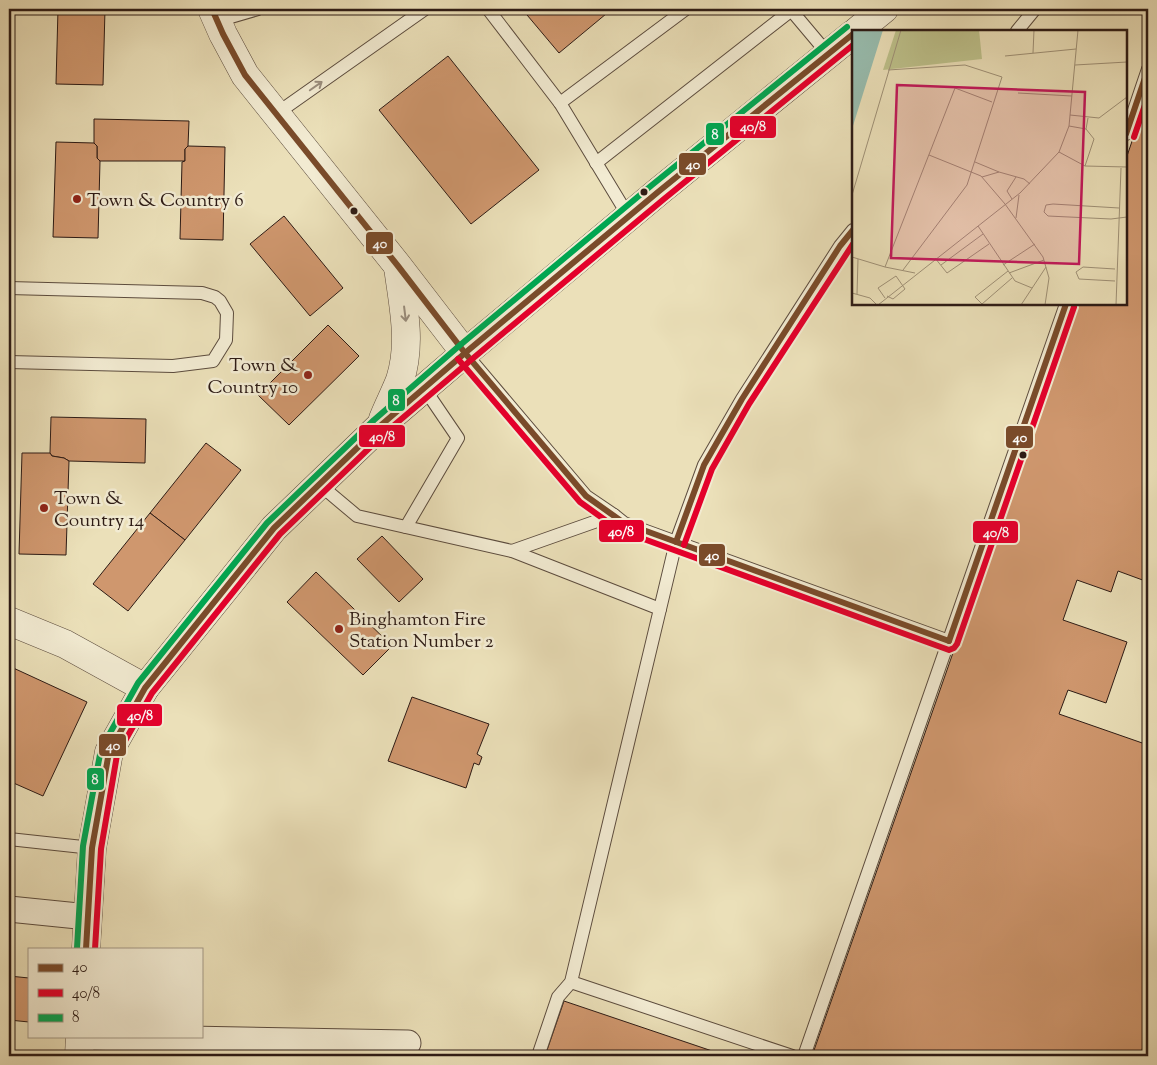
<svg xmlns="http://www.w3.org/2000/svg" width="1157" height="1065" font-family="'Sorts Mill Goudy',serif">
<rect width="100%" height="100%" fill="#ebe0b9"/>
<filter id="stains"><feTurbulence type="fractalNoise" baseFrequency=".004" numOctaves="4"/><feColorMatrix values="0 0 0 0 .2 0 0 0 0 .09 0 0 0 0 .02 0 0 0 .5 -.17"/></filter>
<radialGradient id="worn" r=".72"><stop offset=".6" stop-color="#630" stop-opacity="0"/><stop offset="1" stop-color="#630" stop-opacity=".3"/></radialGradient>
<g fill="#cf976e" stroke="#2d1b15">
<path d="M58,9h47l-2,76 -47,-1z"/>
<path d="M522,9h90l-53,44z"/>
<path d="M448,56l91,114 -68,54 -92,-114z"/>
<path d="M1148,94v488l-30,-11 -7,21 -34,-12 -14,40 64,22 -21,61 -38,-13 -9,24 89,31v286l-8,25h-328l263,-752h51v-145z"/>
<path d="M94,119l95,2 -1,25 -3,3v12h-85l-3,-3v-12l-3,-3z"/>
<path d="M56,142l38,1 3,3v12l3,3 -2,77 -45,-1z"/>
<path d="M188,146l37,1 -2,93 -43,-1 2,-77 3,-1v-12z"/>
<path d="M284,216l59,72 -33,28 -60,-72z"/>
<path d="M328,325l31,31 -70,69 -31,-30z"/>
<path d="M51,417l95,2 -1,44 -76,-2 -5,-3 -12,-2 -2,-3z"/>
<path d="M206,443l35,27 -56,70 -35,-27z"/>
<path d="M22,453h28l2,3 12,2 5,3 -3,94 -47,-1z"/>
<path d="M150,513l35,27 -57,71 -35,-27z"/>
<path d="M382,536l41,43 -24,23 -42,-43z"/>
<path d="M316,572l76,74 -29,29 -76,-73z"/>
<path d="M9,666l78,36 -44,94 -34,-15z"/>
<path d="M412,697l77,27 -12,30 5,3 -3,8 -5,-2 -8,25 -78,-27z"/>
<path d="M9,976l20,2v44l-20,-2z"/>
<path d="M564,1001l163,55h-182z"/>
<path d="M9,1050l28,3v3h-28z"/>
</g>
<g fill="none" stroke-linecap="round" stroke-linejoin="round">
<defs>
<g id="service">
<path d="M488,9l72,94 69,114"/>
<path d="M791,10l37,44"/>
<path d="M217,21l41,-12"/>
<path d="M1017,31l18,-22"/>
<path d="M560,103l126,-94"/>
<path d="M276,114l149,-105"/>
<path d="M1126,134l22,-65"/>
<path d="M596,163l197,-154"/>
<path d="M9,288l193,5 13,4 5,4 7,12 -1,27 -13,21 -40,5 -164,-4"/>
<path d="M465,353l121,143 28,19 10,8 325,118"/>
<path d="M319,484l38,32 155,35 102,-36"/>
<path d="M406,527l52,-89 -34,-50"/>
<path d="M512,551l148,58"/>
<path d="M9,839l83,9"/>
<path d="M571,982l221,74"/>
<path d="M538,1056l20,-59 13,-15 105,-440 28,-77 38,-66 98,-153 13,-16"/>
<path d="M804,1056l262,-752"/>
</g>
<g id="minor">
<path d="M9,909l79,8"/>
<path d="M80,1037l328,6"/>
</g>
<g id="tertiary">
<path d="M212,9l11,25 22,41 153,191 67,87"/>
<path d="M857,31l27,-22"/>
<path d="M383,419c5,-13 12,-26 17,-39 12,-37 3,-75 -2,-113"/>
<path d="M9,621l56,23 80,44"/>
<path d="M86,949l6,-101 17,-96 36,-64 129,-160 106,-102 85,-73 193,-161 195,-158"/>
<path d="M79,1056l1,-20"/>
</g>
</defs>
<use href="#service" stroke="#5c4c3e" stroke-width="14"/>
<use href="#minor" stroke="#5c4c3e" stroke-width="27"/>
<use href="#tertiary" stroke="#5c4c3e" stroke-width="29"/>
<use href="#service" stroke="#f2ebd2" stroke-width="12"/>
<use href="#minor" stroke="#f2ebd2" stroke-width="25"/>
<use href="#tertiary" stroke="#f2ebd2" stroke-width="28"/>
<defs>
<g id="bus-1">
<path d="M212,9l11,25 22,41 153,191 67,87 121,143 38,27 325,118"/>
<path d="M1126,134l22,-65"/>
<path d="M676,542l28,-77 38,-66 98,-153 13,-16"/>
<path d="M949,641l117,-337"/>
<path d="M86,949l6,-101 17,-96 36,-64 129,-160 106,-102 85,-73 193,-161 195,-158"/>
</g>
<g id="bus-2">
<path d="M1134,137l14,-41"/>
<path d="M458,359l122,143 39,28 330,120 5,-2 3,-4 117,-337"/>
<path d="M684,545l28,-76 37,-65 104,-160"/>
<path d="M95,949l6,-100 16,-94 35,-62 128,-159 106,-102 85,-72 193,-161 189,-154"/>
</g>
<path id="bus-3" d="M77,948l6,-102 18,-97 37,-66 129,-160 107,-103 85,-74 193,-161 195,-158"/>
</defs>
<use href="#bus-1" stroke="#f2ebd2" stroke-width="10"/>
<use href="#bus-2" stroke="#f2ebd2" stroke-width="10"/>
<use href="#bus-3" stroke="#f2ebd2" stroke-width="10"/>
<use href="#bus-1" stroke="#7a4b2a" stroke-width="6"/>
<use href="#bus-2" stroke="#e4002b" stroke-width="6"/>
<use href="#bus-3" stroke="#00a651" stroke-width="6"/>
</g>
<defs><path id="oneway-shaft" d="M-6 0H5M1.5-3L5.5 0L1.5 3" fill="none" stroke-width="1.6" stroke-linecap="round" stroke-linejoin="round" transform="scale(1.25)"/></defs>
<g stroke="#998d7d">
<use href="#oneway-shaft" transform="translate(316 86) rotate(-35)"/>
<use href="#oneway-shaft" transform="translate(405 314) rotate(83)"/>
</g>
<g fill="#2d1b15" stroke="#f2ebd2" stroke-width="2">
<circle cx="644" cy="192" r="4.5"/>
<circle cx="354" cy="211" r="4.5"/>
<circle cx="1023" cy="455" r="4.5"/>
</g>
<g fill="#8f2418" stroke="#f2ebd2" stroke-width="2">
<circle cx="77" cy="199" r="5"/>
<circle cx="308" cy="375" r="5"/>
<circle cx="44" cy="508" r="5"/>
<circle cx="339" cy="629" r="5"/>
</g>
<g text-anchor="middle" stroke-width="5" stroke-linejoin="round" paint-order="stroke">
<g font-size="19" fill="#2d1b15" stroke="#f2ebd2" text-anchor="start">
<text x="87" y="206">Town &amp; Country 6</text>
<text x="298" y="371" text-anchor="end">Town &amp;<tspan x="298" dy="22">Country 10</tspan></text>
<text x="54" y="504">Town &amp;<tspan x="54" dy="22">Country 14</tspan></text>
<text x="349" y="625">Binghamton Fire<tspan x="349" dy="22">Station Number 2</tspan></text>
</g>
</g>
<g transform="translate(852 30)">
<rect width="275" height="275" fill="#ebe0b9"/>
<path d="M44,0h83l3,29 -99,11z" fill="#bdc18b"/>
<path d="M0,0h31l-31,99z" fill="#98bdaf"/>
<path fill="none" stroke="#9f9177" stroke-width="1" d="M181,23l1,-23M153,26l71,-7M223,35l52,-3M36,40l77,-5 37,12 -35,108 -64,85M166,63l54,3M218,85l29,3 28,-21M217,96l17,3M207,122l26,14 42,1M77,125l52,21 24,28 38,53 6,21 -4,27M123,132l24,10M233,136l9,-27 -8,-10 2,-11M130,147l17,-5 25,7 6,5M0,165l49,-165M160,169l-5,-8 9,-14M267,178l-66,-4 -7,1 -2,7 4,4 63,3 16,-2M164,188l3,-23M126,196l37,55 17,7M0,227l33,10M83,228l12,15 42,-29M89,235l42,-31M151,235l32,-21M63,243l-30,-6 70,-179 37,14M157,243l35,-13M263,251l-36,-2 -3,-7 7,-5 32,2M0,263l18,5 7,7M5,264l1,-35M33,268l-7,-10 18,-12 9,13 -12,10 -6,-3M130,274l30,-26M26,275l142,-112 39,-41 10,-26 9,-96M131,275l-8,-8 33,-26M169,275l25,-38M264,275l5,-137"/>
<path fill="#c2185b" fill-opacity="0.15" stroke="#c2185b" stroke-width="2.5" d="M45,55l188,7 -6,172 -188,-6z"/>
<rect width="275" height="275" fill="none" stroke="#2d1b15" stroke-width="2.5"/>
</g>
<g stroke="#f2ebd2" stroke-width="2">
<rect x="729" y="115" width="48" height="24" rx="5" fill="#e4002b"/>
<rect x="705" y="122" width="20" height="24" rx="5" fill="#00a651"/>
<rect x="678" y="152" width="29" height="24" rx="5" fill="#7a4b2a"/>
<rect x="365" y="231" width="29" height="24" rx="5" fill="#7a4b2a"/>
<rect x="387" y="388" width="19" height="24" rx="5" fill="#00a651"/>
<rect x="358" y="424" width="48" height="24" rx="5" fill="#e4002b"/>
<rect x="1005" y="425" width="29" height="24" rx="5" fill="#7a4b2a"/>
<rect x="598" y="519" width="47" height="24" rx="5" fill="#e4002b"/>
<rect x="972" y="520" width="47" height="24" rx="5" fill="#e4002b"/>
<rect x="698" y="543" width="28" height="24" rx="5" fill="#7a4b2a"/>
<rect x="116" y="703" width="47" height="24" rx="5" fill="#e4002b"/>
<rect x="98" y="733" width="29" height="24" rx="5" fill="#7a4b2a"/>
<rect x="86" y="767" width="19" height="24" rx="5" fill="#00a651"/>
</g>
<g font-size="14" text-anchor="middle" font-weight="bold" fill="#fff">
<text x="753" y="131">40/8</text>
<text x="715" y="139">8</text>
<text x="693" y="169">40</text>
<text x="380" y="248">40</text>
<text x="396" y="405">8</text>
<text x="382" y="441">40/8</text>
<text x="1020" y="442">40</text>
<text x="621" y="536">40/8</text>
<text x="996" y="537">40/8</text>
<text x="712" y="560">40</text>
<text x="140" y="720">40/8</text>
<text x="113" y="750">40</text>
<text x="95" y="784">8</text>
</g>
<rect width="1157" height="1065" fill="none" stroke="#ebe0b9" stroke-width="30"/>
<rect x="10" y="10" width="1137" height="1045" fill="none" stroke="#2d1b15" stroke-width="2.5"/>
<rect x="15" y="15" width="1127" height="1035" fill="none" stroke="#2d1b15"/>
<rect x="28" y="948" width="175" height="90" fill="#f2ebd2" stroke="#a39886"/>
<rect x="38" y="964" width="25" height="8" fill="#7a4b2a" stroke="#a39886"/>
<text x="72" y="972" font-size="15" fill="#2d1b15">40</text>
<rect x="38" y="989" width="25" height="8" fill="#e4002b" stroke="#a39886"/>
<text x="72" y="998" font-size="15" fill="#2d1b15">40/8</text>
<rect x="38" y="1014" width="25" height="8" fill="#00a651" stroke="#a39886"/>
<text x="72" y="1022" font-size="15" fill="#2d1b15">8</text>
<rect width="100%" height="100%" filter="url(#stains)"/>
<rect width="100%" height="100%" fill="url(#worn)"/>
</svg>
